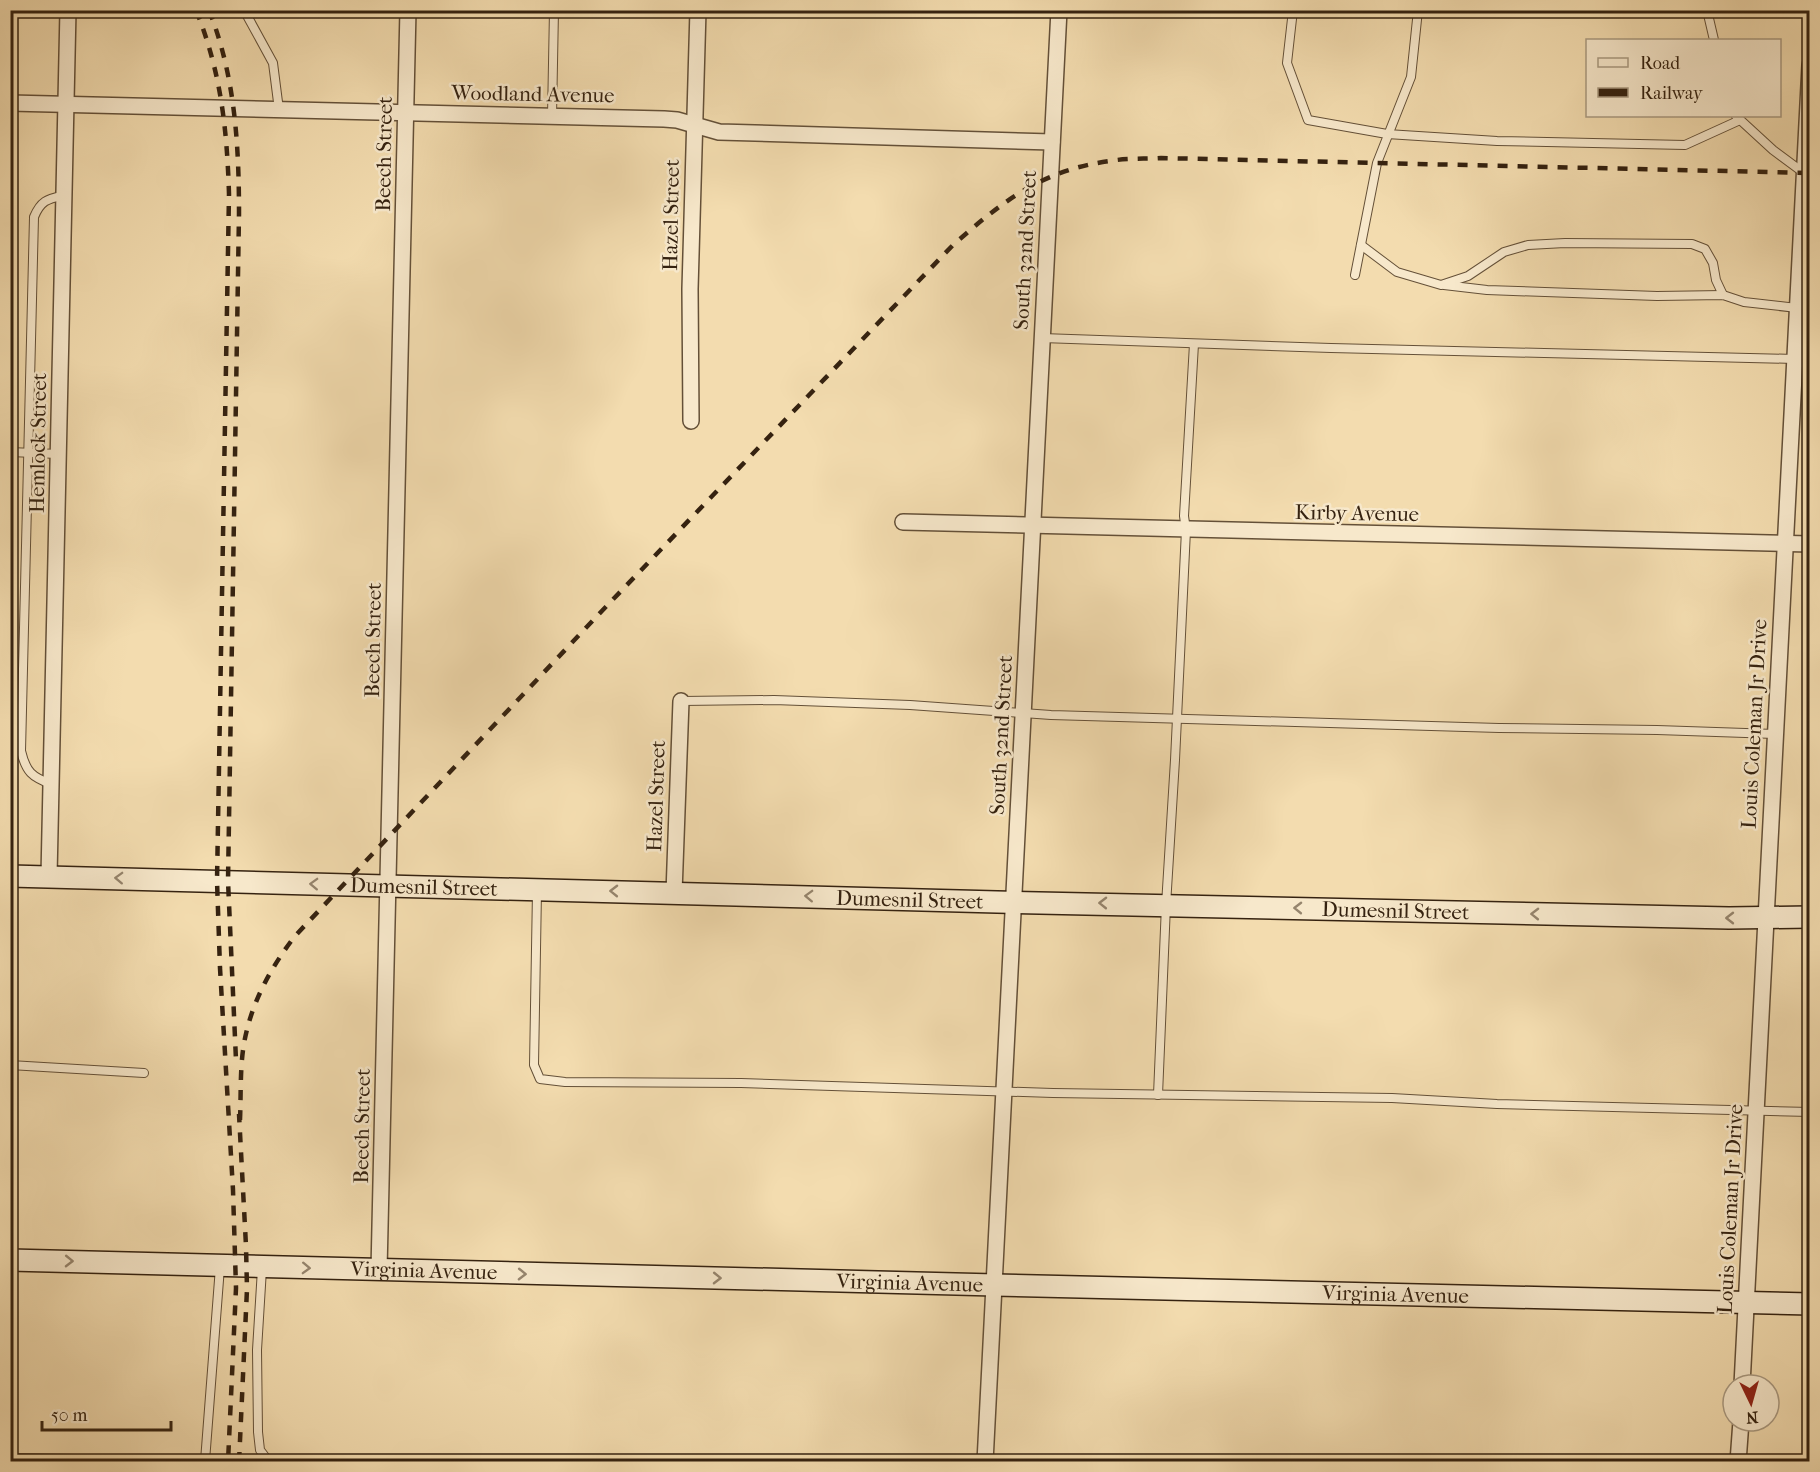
<svg xmlns="http://www.w3.org/2000/svg" width="1820" height="1472" font-family="'IM FELL French Canon',serif">
<rect width="100%" height="100%" fill="#f3dcaf"/>
<filter id="stains"><feTurbulence type="fractalNoise" baseFrequency=".00333" numOctaves="4"/><feColorMatrix values="0 0 0 0 .2 0 0 0 0 .09 0 0 0 0 .02 0 0 0 .5 -.17"/></filter>
<radialGradient id="worn" r=".72"><stop offset=".6" stop-color="#630" stop-opacity="0"/><stop offset="1" stop-color="#630" stop-opacity=".3"/></radialGradient>
<g fill="none" stroke-linecap="round" stroke-linejoin="round">
<defs>
<g id="lane">
<path d="M244,10l29,53 6,47"/>
<path d="M1293,10l-6,53 21,57 79,14 110,7 188,4 55,-25"/>
<path d="M1707,10l7,30"/>
<path d="M552,116l2,-106"/>
<path d="M1736,116l37,34 31,23"/>
<path d="M1361,245l36,27 44,13 27,-9 36,-24 24,-7 37,-2 127,1 13,5 8,14 3,17 7,15"/>
<path d="M1355,275l22,-112 34,-86 7,-67"/>
<path d="M1444,285l43,5 170,6 66,-1 21,7 53,6"/>
<path d="M1042,338l289,10 463,11"/>
<path d="M10,452l48,2"/>
<path d="M681,701l93,-1 136,5 141,10 448,13 158,2 118,4"/>
<path d="M51,784c-19,-7 -25,-12 -30,-33l13,-534c7,-17 14,-18 30,-22"/>
<path d="M537,891l-3,174 6,14 25,3 176,1 312,10 339,5 105,6 313,8"/>
<path d="M10,1065l134,8"/>
<path d="M1158,1095l8,-190 9,-145 11,-230 -2,-14 10,-172"/>
<path d="M262,1269l-5,81 1,82 2,18 9,12"/>
<path d="M10,1458l195,3 15,-194"/>
</g>
<g id="street">
<path d="M10,103l654,16 13,1 42,12 333,10"/>
<path d="M691,421l-1,-132 8,-279"/>
<path d="M903,522l907,22"/>
<path d="M49,876l19,-866"/>
<path d="M674,893l7,-192"/>
<path d="M379,1270l29,-1260"/>
<path d="M1742,1385l68,-1320"/>
<path d="M985,1462l74,-1452"/>
<path d="M1738,1462l3,-41"/>
</g>
<g id="secondary">
<path id="s1" d="M10,876l987,26 732,16 81,-1"/>
<path id="s2" d="M10,1260l985,25 815,19"/>
</g>
</defs>
<use href="#lane" stroke="#645038" stroke-width="10"/>
<use href="#street" stroke="#645038" stroke-width="18"/>
<use href="#secondary" stroke="#352210" stroke-width="24"/>
<use href="#lane" stroke="#f7e8cb" stroke-width="8"/>
<use href="#street" stroke="#f7e8cb" stroke-width="15"/>
<use href="#secondary" stroke="#f7e8cb" stroke-width="21"/>
<g stroke="#352210" stroke-width="4.5" stroke-dasharray="10 10" stroke-linecap="butt">
<path d="M196,10c25,62 31,119 33,184l-12,687 3,87 13,222 3,98 -8,174"/>
<path d="M209,10c26,66 30,134 30,204l-11,667 8,179"/>
<path d="M240,1120c1,-23 0,-47 3,-70 6,-43 26,-80 52,-114l304,-322 354,-369c50,-44 89,-75 157,-84 17,-3 34,-2 51,-3l649,15"/>
<path d="M239,1462l8,-173 -1,-43 -7,-132"/>
</g>
</g>
<defs><path id="oneway-chevron" d="M-2-3.5L2.5 0L-2 3.5" fill="none" stroke-width="1.6" stroke-linecap="round" stroke-linejoin="round" transform="scale(1.5)"/></defs>
<g stroke="#96856e">
<use href="#oneway-chevron" transform="translate(119 878) rotate(-178)"/>
<use href="#oneway-chevron" transform="translate(314 884) rotate(-178)"/>
<use href="#oneway-chevron" transform="translate(614 891) rotate(-179)"/>
<use href="#oneway-chevron" transform="translate(809 896) rotate(-178)"/>
<use href="#oneway-chevron" transform="translate(1103 903) rotate(-179)"/>
<use href="#oneway-chevron" transform="translate(1298 908) rotate(-179)"/>
<use href="#oneway-chevron" transform="translate(1535 914) rotate(-179)"/>
<use href="#oneway-chevron" transform="translate(1730 918) rotate(180)"/>
<use href="#oneway-chevron" transform="translate(69 1261) rotate(1)"/>
<use href="#oneway-chevron" transform="translate(306 1268) rotate(2)"/>
<use href="#oneway-chevron" transform="translate(522 1274) rotate(1)"/>
<use href="#oneway-chevron" transform="translate(717 1278) rotate(1)"/>
</g>
<g text-anchor="middle" stroke-width="5" stroke-linejoin="round" paint-order="stroke">
<g font-size="21" fill="#352210" stroke="#f7e8cb">
<text transform="translate(533 94) rotate(1)" y="7">Woodland Avenue</text>
<text transform="translate(384 154) rotate(-89)" y="7">Beech Street</text>
<text transform="translate(671 215) rotate(-89)" y="7">Hazel Street</text>
<text transform="translate(1025 250) rotate(-87)" y="7">South 32nd Street</text>
<text transform="translate(38 443) rotate(-89)" y="7">Hemlock Street</text>
<text transform="translate(1357 513) rotate(1)" y="7">Kirby Avenue</text>
<text transform="translate(373 640) rotate(-89)" y="7">Beech Street</text>
<text transform="translate(1754 724) rotate(-87)" y="7">Louis Coleman Jr Drive</text>
<text transform="translate(1001 735) rotate(-87)" y="7">South 32nd Street</text>
<text transform="translate(656 796) rotate(-88)" y="7">Hazel Street</text>
<text dy="7" stroke="none"><textPath href="#s1" startOffset="414">Dumesnil Street</textPath></text>
<text dy="7" stroke="none"><textPath href="#s1" startOffset="900">Dumesnil Street</textPath></text>
<text dy="7" stroke="none"><textPath href="#s1" startOffset="1386">Dumesnil Street</textPath></text>
<text transform="translate(362 1126) rotate(-89)" y="7">Beech Street</text>
<text transform="translate(1730 1209) rotate(-87)" y="7">Louis Coleman Jr Drive</text>
<text dy="7" stroke="none"><textPath href="#s2" startOffset="414">Virginia Avenue</textPath></text>
<text dy="7" stroke="none"><textPath href="#s2" startOffset="900">Virginia Avenue</textPath></text>
<text dy="7" stroke="none"><textPath href="#s2" startOffset="1386">Virginia Avenue</textPath></text>
</g>
</g>
<rect width="1820" height="1472" fill="none" stroke="#f3dcaf" stroke-width="36"/>
<rect x="12" y="12" width="1796" height="1448" fill="none" stroke="#352210" stroke-width="3"/>
<rect x="18" y="18" width="1784" height="1436" fill="none" stroke="#352210" stroke-width="1.5"/>
<rect x="1586" y="39" width="195" height="78" fill="#f7e8cb" stroke="#a99980" stroke-width="1.5"/>
<rect x="1598" y="58" width="30" height="9" fill="#f7e8cb" stroke="#a99980" stroke-width="1.5"/>
<text x="1640" y="69" font-size="18" fill="#352210">Road</text>
<rect x="1598" y="88" width="30" height="9" fill="#352210" stroke="#a99980" stroke-width="1.5"/>
<text x="1640" y="99" font-size="18" fill="#352210">Railway</text>
<g transform="translate(1751 1403) rotate(175)"><circle r="28" fill="#f7e8cb" stroke="#a99980" stroke-width="1.5"/>
<path d="M0-4.5L10 22L0 15L-10 22Z" fill="#8f2418"/>
<text y="-9" font-size="16" font-weight="bold" text-anchor="middle" fill="#352210">N</text>
</g>
<path d="M42 1421v9h129v-9" fill="none" stroke="#352210" stroke-width="3"/>
<text x="51" y="1421" font-size="18" fill="#352210" stroke="#f7e8cb" stroke-width="4.5" paint-order="stroke">50 m</text>
<rect width="100%" height="100%" filter="url(#stains)"/>
<rect width="100%" height="100%" fill="url(#worn)"/>
</svg>
